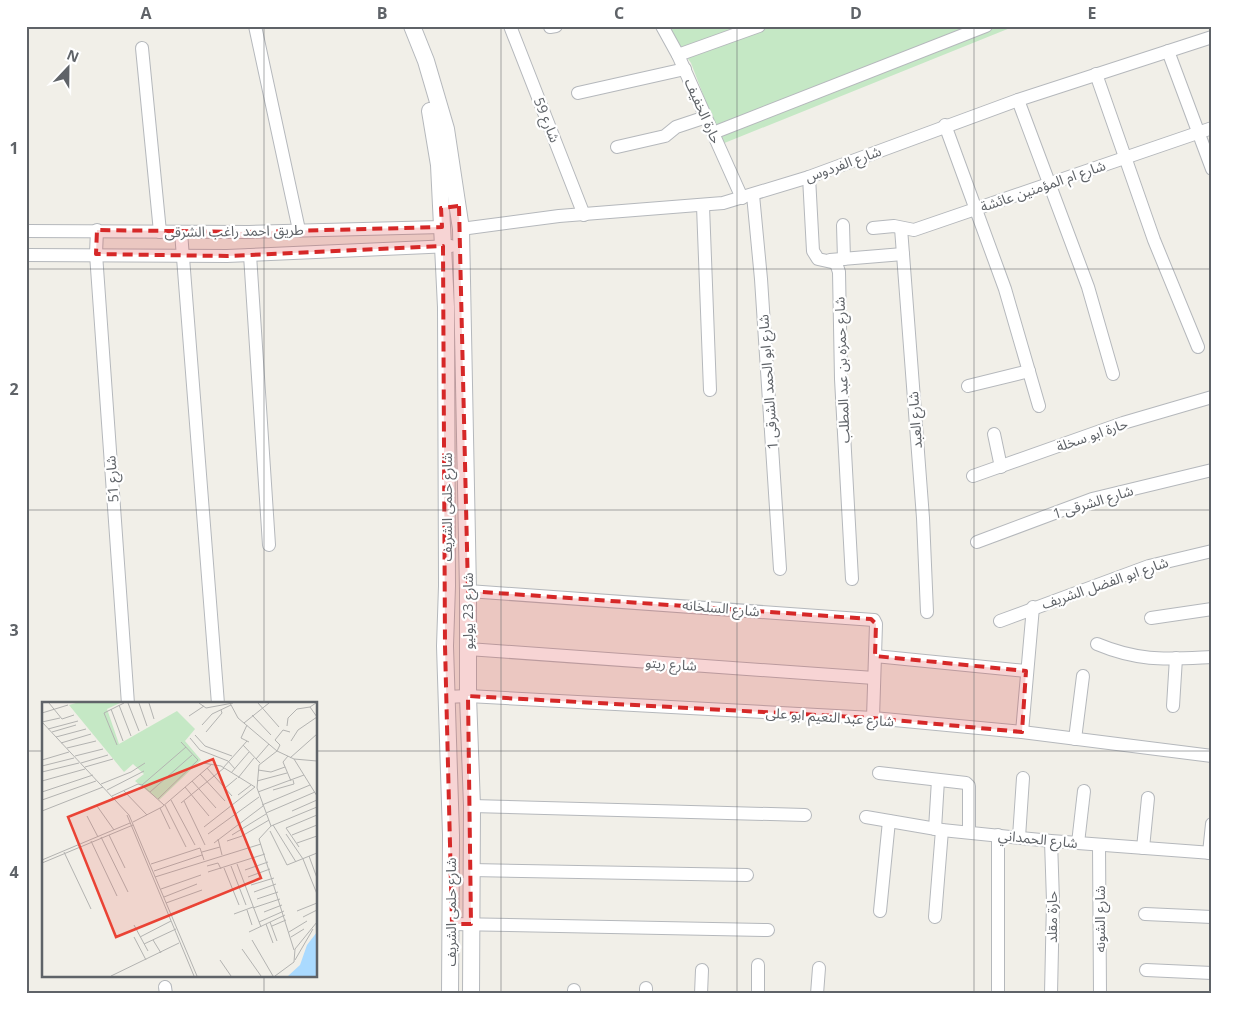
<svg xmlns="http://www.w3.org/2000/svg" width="1238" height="1020" font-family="'Open Sans','Noto Sans Arabic',sans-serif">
<rect width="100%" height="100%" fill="#f1efe8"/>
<path fill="#c5e8c5" d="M665,26h350l-293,118 -31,-81z"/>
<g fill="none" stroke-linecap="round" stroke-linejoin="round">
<defs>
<g id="minor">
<path d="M255,26l44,204"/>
<path d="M510,26l74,189"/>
<path d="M662,26l16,29 64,143"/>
<path d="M550,27l6,-1"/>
<path d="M142,48l18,184"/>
<path d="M1168,51l44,118"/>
<path d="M678,55l81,-29"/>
<path d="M1096,74l58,166 44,107"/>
<path d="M578,93l107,-24"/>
<path d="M1018,100l70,187 25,87"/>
<path d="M945,125l60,164 34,117"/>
<path d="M713,133l273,-107"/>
<path d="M617,147l48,-11 11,-9 30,-10"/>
<path d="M809,177l4,74 5,8 18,4 3,9 2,107 11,200"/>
<path d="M753,195l8,84 19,290"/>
<path d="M703,206l7,184"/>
<path d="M843,225l1,34"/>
<path d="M873,228l21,-2 20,4 298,-102"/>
<path d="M901,228l22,290 4,94"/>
<path d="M461,229l98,-13 164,-13 86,-26 209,-77 194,-63"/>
<path d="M97,230l-1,24 32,450"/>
<path d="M26,231l223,1 193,-5"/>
<path d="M181,232l37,472"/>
<path d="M26,255l201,1 224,-10"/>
<path d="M250,255l19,290"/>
<path d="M830,260l73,-6"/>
<path d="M968,386l61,-15"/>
<path d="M994,434l7,33"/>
<path d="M973,476l150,-53 89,-26"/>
<path d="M977,542l115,-43 120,-29"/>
<path d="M468,591l406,29 2,4 -3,94"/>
<path d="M1151,618l61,-9"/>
<path d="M1000,621l149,-55 63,-15"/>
<path d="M1097,644c43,18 70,15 115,13"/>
<path d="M468,649l406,29"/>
<path d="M875,656l151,15"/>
<path d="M446,697l22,-1 405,22 149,14 190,24"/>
<path d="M1173,706l3,-48"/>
<path d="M1022,732l11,-125"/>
<path d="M1075,739l8,-63"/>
<path d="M879,773l87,10 3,3v46"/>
<path d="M472,806l333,9"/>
<path d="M866,817l76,13 109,11 161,12"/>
<path d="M935,829l3,-49"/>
<path d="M1019,837l4,-59"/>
<path d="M1051,841l2,60 -2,93"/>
<path d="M1078,843l6,-52"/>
<path d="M1099,845l1,149"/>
<path d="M1143,848l5,-50"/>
<path d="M1209,853l3,-29"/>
<path d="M471,870l276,5"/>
<path d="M880,911l9,-90"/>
<path d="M1145,914l67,3"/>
<path d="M935,917l7,-87"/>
<path d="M452,924l316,6"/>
<path d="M758,965v29"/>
<path d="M1146,970l66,3"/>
<path d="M165,987l1,7"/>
<path d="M574,990v4"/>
<path d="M646,994v-6"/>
<path d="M701,994l1,-24"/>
<path d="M817,994l2,-26"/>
<path d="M998,994v-159"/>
</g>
<g id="tertiary">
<path d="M412,26l14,35 20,68 15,100 7,362v105l4,110 -1,188"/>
<path d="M430,111l9,54 7,142 1,279 -2,60 6,189 -1,159"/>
</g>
</defs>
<use href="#minor" stroke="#b5b8bc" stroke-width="14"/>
<use href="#tertiary" stroke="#b5b8bc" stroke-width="18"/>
<use href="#minor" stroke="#fff" stroke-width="12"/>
<use href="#tertiary" stroke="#fff" stroke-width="16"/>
</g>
<path fill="#d62828" fill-opacity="0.2" stroke="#d62828" stroke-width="4" stroke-dasharray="10 6" stroke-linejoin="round" d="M459,206l9,385 403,28 5,5 -1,32 151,15 -4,61 -149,-14 -405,-22 3,228h-19l-7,-278 -2,-400 -216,10 -131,-2 1,-24 152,2 193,-5 -1,-19z"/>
<path fill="none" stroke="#5f6368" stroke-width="1" stroke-opacity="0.55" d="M264,26v678M501,26v968M737,26v968M974,26v968M26,269h1186M26,510h1186M26,751h18M316,751h896M264,976v18"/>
<g text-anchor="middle" stroke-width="4.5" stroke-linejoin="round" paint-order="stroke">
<g font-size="14" fill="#5f6368" stroke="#fff">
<text transform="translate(703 111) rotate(66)" y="5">حارة الخفيف</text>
<text transform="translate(547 120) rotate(68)" y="5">شارع 59</text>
<text transform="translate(843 164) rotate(-20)" y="5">شارع الفردوس</text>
<text transform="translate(1043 186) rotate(-19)" y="5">شارع ام المؤمنين عائشة</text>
<text transform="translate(234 231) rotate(-1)" y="5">طريق احمد راغب الشرقى</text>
<text transform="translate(842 370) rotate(-92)" y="5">شارع حمزه بن عبد المطلب</text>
<text transform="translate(768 382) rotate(-94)" y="5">شارع ابو الحمد الشرقى 1</text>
<text transform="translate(915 420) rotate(-94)" y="5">شارع العبد</text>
<text transform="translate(1092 435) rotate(-19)" y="5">حارة ابو سخلة</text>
<text transform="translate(112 479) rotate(-94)" y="5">شارع 51</text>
<text transform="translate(1093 502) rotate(-17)" y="5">شارع الشرقى 1</text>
<text transform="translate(447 507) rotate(-90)" y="5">شارع حلمى الشريف</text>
<text transform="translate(1105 583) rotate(-19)" y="5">شارع ابو الفضل الشريف</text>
<text transform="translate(721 608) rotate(5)" y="5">شارع السلخانه</text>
<text transform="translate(468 611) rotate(-90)" y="5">شارع 23 يوليو</text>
<text transform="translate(671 664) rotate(4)" y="5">شارع ريتو</text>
<text transform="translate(830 717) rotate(4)" y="5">شارع عبد النعيم ابو على</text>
<text transform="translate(1038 839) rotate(6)" y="5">شارع الحمداني</text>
<text transform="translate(451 912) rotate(-90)" y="5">شارع حلمى الشريف</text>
<text transform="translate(1052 917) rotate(-90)" y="5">حارة مقلد</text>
<text transform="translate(1100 919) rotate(-90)" y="5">شارع الشونه</text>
</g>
</g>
<g transform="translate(42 702)">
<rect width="275" height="275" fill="#f1efe8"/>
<path d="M34,1h44l-13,6 12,35 58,-33 18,18 -10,12 16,19 -42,40 -24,-19 9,-7 -11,-10 -9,8 -55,-67z" fill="#c5e8c5"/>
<path d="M275,230v44h-29l12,-11 7,-20z" fill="#aadaff"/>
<path fill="none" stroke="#b3b3b1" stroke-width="1" d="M7,1l13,16 12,-4M86,1l11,28M97,1l8,23M107,1l5,16M157,1l7,5 27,-5M188,1l8,15 39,33 17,8 23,2M216,1l21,24M274,1l-6,4 7,10M77,3l12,31M69,7l12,32M0,11l26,-8M210,13l19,20M147,14l15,-10M0,20l87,93 68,161M0,20l18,-4M202,21l25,-20M160,23l10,-11 19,-9M205,23l-6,13 8,4M245,24l1,-8 9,-9 13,-2M6,27l30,-8M10,30l24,-7M164,30l16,-19 -1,-3M248,30l-7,-2 -8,10 5,5 -3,6 -18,14 -2,23 14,38 -12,13 35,111M153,33l10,11 27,10M14,35l30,-8M148,36l10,12 28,11 7,8M249,39l7,-11 19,-13M19,41l30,-9M75,43l-13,-32 20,-10M201,43l17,18M25,46l29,-7M33,54l28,-7M246,54l-5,6 8,19M248,56l27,-24M214,57l13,-15M252,57l23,37M0,58l27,-8M39,61l27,-8M161,61l18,3 34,21M0,64l32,-8M43,65l28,-8M165,66l25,28M181,66l24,-27M216,68l13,2 14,-5M0,70l37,-9M189,71l18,-21M158,72l25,27M196,76l16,-20M0,79l43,-12M150,79l24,27M215,79l30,-8M59,82l30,-12 14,-9M100,83l44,-38M100,83l22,20M143,85l24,29M183,86l12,-10M65,88l37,-19M231,88l21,-6 -1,-4M82,89l23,24M0,90l51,-17M108,90l42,-37M216,90l46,-17M196,93l13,-10M70,94l26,-12 4,1M116,97l40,-39 -17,-18M0,98l54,-19M129,98l24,45M142,99l21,44M139,101l43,-35M123,103l21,42M220,103l48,-20M55,104l17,24M118,106l10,21M0,109l61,-24M250,109l25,-11M224,111l49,-21M85,113l67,161M45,114l11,21M91,120l29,-15 50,-43M231,123l23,37M229,124l46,-19M162,125l51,-40M228,129l17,34 30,-12M166,132l51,-37M244,132l17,25 14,35M67,133l16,33M190,133l34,-21M250,133l25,-10M59,135l27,55M176,137l4,16M49,139l26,55M185,139l15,-5 27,-16M172,141l49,-37M255,141l20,-7M257,145l-13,-19 31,-13M22,150l27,57M160,150l18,-5M267,154l8,22M0,158l88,-37M0,161l91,-38M109,162l49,-16 4,12M195,162l24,63M165,164l11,-3 3,6M189,164l15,39M182,166l15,37M203,168l23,-8M112,169l48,-16M166,170l57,-18M113,175l106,-33M206,175l22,-8M209,183l23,-7M119,187l40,-14M212,190l22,-8M122,195l33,-13M215,197l21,-7M124,201l36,-13M211,206l27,-9M205,208l5,15M255,209l20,-8M222,210l18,-7M192,212l19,-7M130,213l48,-20M261,215l14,-7M217,220l25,-11M228,220l7,19M224,222l7,19M92,223l14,26M230,224l14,-6M207,230l36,-17M247,230l18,-11M92,235l12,23M98,235l31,-16M249,235l13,-8M111,238l8,13M210,238l21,36M102,242l32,-15M200,247l19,27M178,258l11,16M253,258l18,-31M69,274l68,-33M233,274l19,-14 1,-13 22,-27"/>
<path fill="#ea4335" fill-opacity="0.15" stroke="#ea4335" stroke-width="2.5" d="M171,57l48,119 -145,59 -48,-120z"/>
<rect width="275" height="275" fill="none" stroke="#5f6368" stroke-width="2.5"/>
</g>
<rect width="1238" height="1020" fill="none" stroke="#ffffff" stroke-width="55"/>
<g transform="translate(68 68) rotate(22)" stroke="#ffffff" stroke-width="4" paint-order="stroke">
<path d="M0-4L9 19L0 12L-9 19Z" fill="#5f6368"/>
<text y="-8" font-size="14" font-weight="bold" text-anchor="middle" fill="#5f6368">N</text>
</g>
<rect x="28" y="28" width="1182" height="964" fill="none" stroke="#5f6368" stroke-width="2"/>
<g font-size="16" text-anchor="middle" font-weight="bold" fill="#5f6368">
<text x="146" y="19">A</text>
<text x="382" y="19">B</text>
<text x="619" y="19">C</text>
<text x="856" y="19">D</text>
<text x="1092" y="19">E</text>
<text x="14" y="154">1</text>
<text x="14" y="395">2</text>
<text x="14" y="636">3</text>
<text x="14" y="878">4</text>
</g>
</svg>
